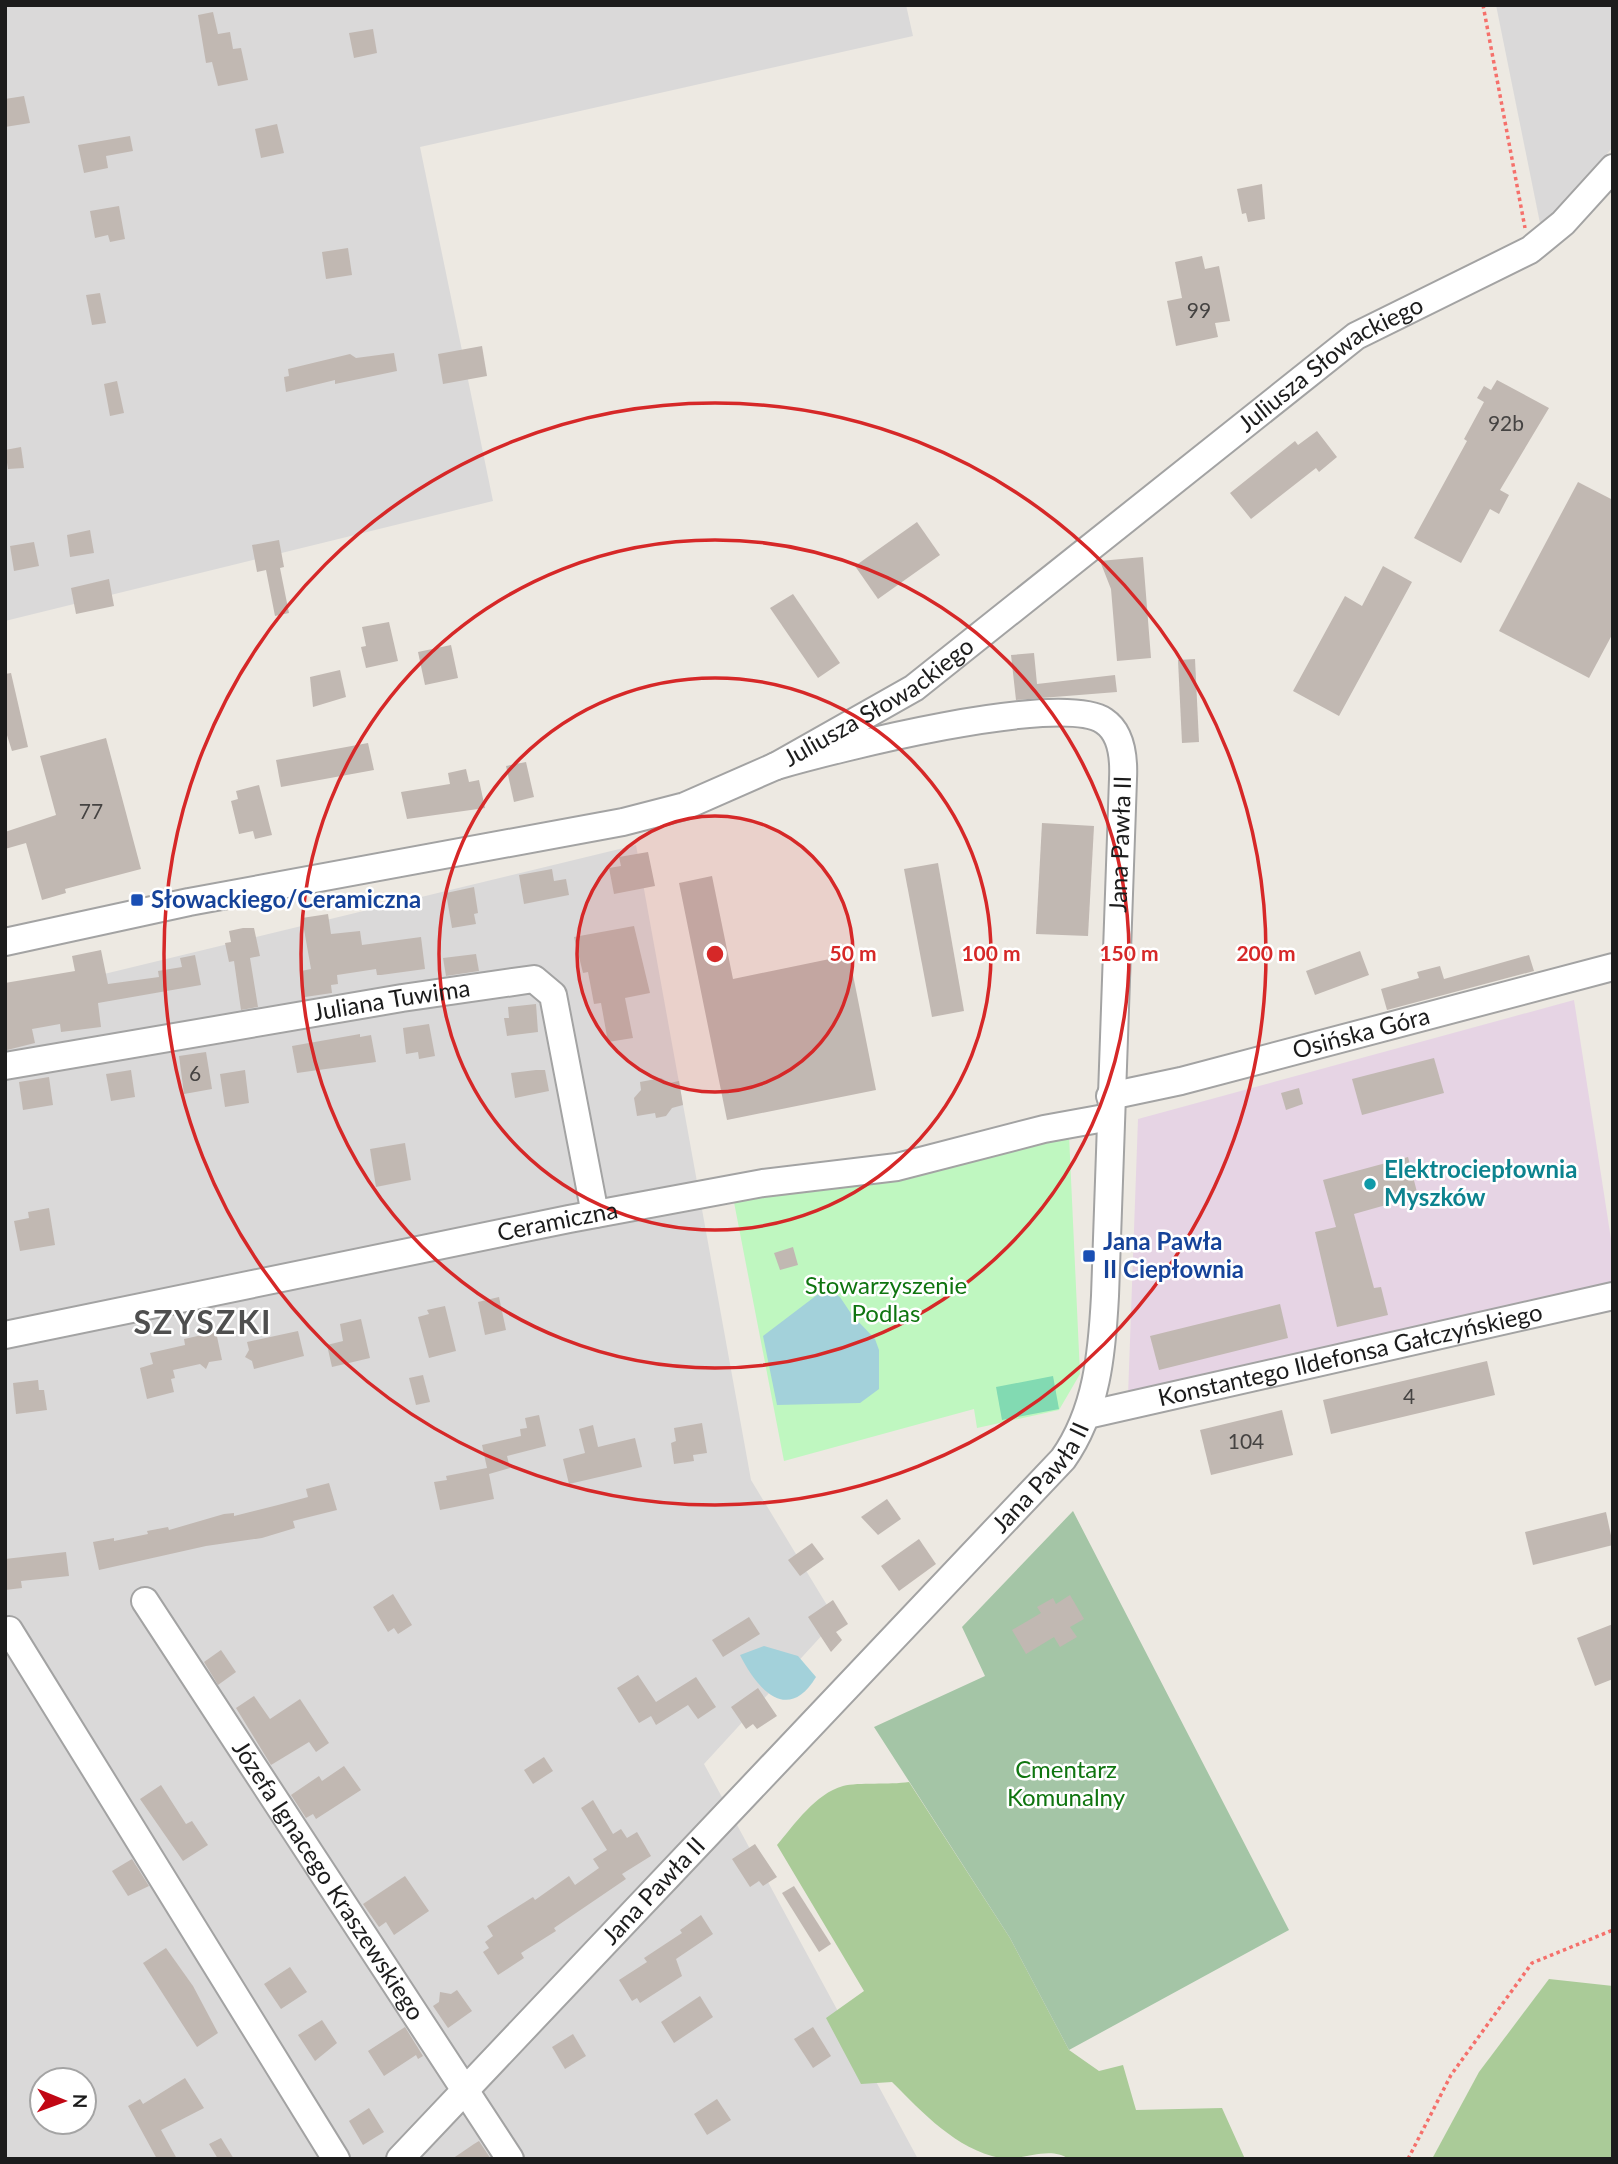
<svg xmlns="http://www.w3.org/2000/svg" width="1618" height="2164" font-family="Lato,sans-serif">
<rect width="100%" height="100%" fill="#ede9e2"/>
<g fill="#dad9d9" fill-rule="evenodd">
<path d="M5,5h901l7,31 -493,111 73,354 -488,120z"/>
<path d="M1496,5h117v142l-72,81z"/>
<path d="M636,845l115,635 85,140 -132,144 214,395h-913v-1161zM42,2080h42v42h-42z"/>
</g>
<path fill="#e6d4e4" d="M1574,1000l39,252v30l-485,114 10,-277z"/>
<g fill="#aacb98">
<path d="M909,1782l101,156 59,112 30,21 24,-6 13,45 86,-2 23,51h-176c-21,-14 -47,3 -69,-1 -44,-9 -77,-45 -108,-76l-31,2 -35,-66 38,-27 -87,-146c18,-21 38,-51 66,-59 16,-4 46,-1 66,-4z"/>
<path d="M1549,1979l64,7v173h-181l47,-87z"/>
</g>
<path fill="#a4c5a6" d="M1073,1511l216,419 -220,120 -59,-112 -136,-211 111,-51 -23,-49z"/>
<path fill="#bff7c0" d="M1069,1135l11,239 -21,36 -82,18 -3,-19 -190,52 -51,-264z"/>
<path fill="#82dab2" d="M1053,1376l6,33 -57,11 -6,-33z"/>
<g fill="#a3d1da">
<path d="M831,1291l9,6 12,18 23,24 4,11v39l-19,14 -83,2 -14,-69 54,-41z"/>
<path d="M764,1646l34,10 18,21c-28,46 -58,14 -76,-22z"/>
</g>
<g fill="#c1b8b2">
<path d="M213,12l5,22 12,-2 3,17 8,-1 7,32 -30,6 -6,-24 -6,1 -8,-48z"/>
<path d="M373,29l4,24 -23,5 -5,-25z"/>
<path d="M24,96l6,27 -25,4v-28z"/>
<path d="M277,124l7,29 -23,5 -6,-29z"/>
<path d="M130,136l3,15 -27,5 2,12 -24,5 -6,-28z"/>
<path d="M1262,184l3,35 -17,3 -2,-9 -4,1 -5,-25z"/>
<path d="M119,206l6,33 -15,3 -2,-7 -13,3 -5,-27z"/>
<path d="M348,248l4,27 -26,4 -4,-27z"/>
<path d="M1202,256l3,13 14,-3 11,55 -15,2 3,14 -42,9 -9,-45 15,-3 -7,-36z"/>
<path d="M100,293l6,30 -14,2 -6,-30z"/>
<path d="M482,346l5,30 -44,8 -5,-30z"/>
<path d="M394,353l3,18 -62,13v-4l-49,12 -2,-15 5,-1 -1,-7 62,-15 6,4z"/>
<path d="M1497,380l52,28 -49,82 9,5 -10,19 -9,-5 -29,54 -47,-25 53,-97 -3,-2 20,-37 -7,-4 7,-12 7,4z"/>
<path d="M117,381l7,32 -14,3 -6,-32z"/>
<path d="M1317,431l20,26 -18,15 -3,-4 -65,51 -21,-26 65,-52 3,4z"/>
<path d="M21,447l3,21 -16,1 -3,-19z"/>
<path d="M1578,482l35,18v133l-24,45 -90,-47z"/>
<path d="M917,522l23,33 -62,44 -23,-33z"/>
<path d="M90,530l4,23 -24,4 -3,-22z"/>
<path d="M279,540l5,27 -4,1 9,45 -14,3 -9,-46 -9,2 -5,-27z"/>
<path d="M34,542l5,24 -25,5 -4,-25z"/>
<path d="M1143,557l8,101 -34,3 -6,-72 -11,-28z"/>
<path d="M1383,566l29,16 -73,134 -46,-25 52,-95 17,10z"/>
<path d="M109,579l5,27 -38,8 -5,-26z"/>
<path d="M793,594l47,69 -22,15 -48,-70z"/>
<path d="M389,622l9,39 -32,7 -5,-21 5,-1 -4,-19z"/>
<path d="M451,645l7,33 -33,7 -7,-33z"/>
<path d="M1034,653l3,31 78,-9 2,17 -101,8 -5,-45z"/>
<path d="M1195,659l4,83 -17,1 -4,-83z"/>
<path d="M340,670l6,27 -33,10 -3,-30z"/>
<path d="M11,673l17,74 -16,4 -7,-22v-55z"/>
<path d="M106,738l35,131 -76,20 1,4 -24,7 -16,-57 -21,6v-17l51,-17 -16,-59z"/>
<path d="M368,743l6,27 -93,17 -5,-27z"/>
<path d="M526,762l8,35 -20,5 -8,-36z"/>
<path d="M466,769l3,13 10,-2 6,28 -78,11 -6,-27 49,-8 -2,-11z"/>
<path d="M259,785l13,50 -17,4 -2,-8 -14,3 -8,-33 7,-2 -2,-8z"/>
<path d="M1042,823l52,3 -6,110 -52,-2z"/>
<path d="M648,852l7,34 -41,8 -5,-26 12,-2 -2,-9z"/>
<path d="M938,863l26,148 -32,6 -28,-148z"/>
<path d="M552,869l2,12 12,-2 3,16 -45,9 -5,-29z"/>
<path d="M712,876l21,103 116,-24 27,135 -149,30 -48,-237z"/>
<path d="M474,887l4,26 -4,1 2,10 -24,4 -6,-35z"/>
<path d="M328,914l3,20 29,-3 2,14 59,-8 4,32 -44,6h-4l-1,-6 -39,6 1,9 -7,1 1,8 -27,4 -4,-26 10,-2 -9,-51z"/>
<path d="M634,926l16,67 -25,5 8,40 -25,4 -7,-39 -7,1 -6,-32 -5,1 -9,-36z"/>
<path d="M243,928h11l6,28 -10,2 8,49 -17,3 -7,-49 -5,1 -4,-19 6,-1 -2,-11z"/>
<path d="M101,950l7,34 51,-7 -1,-6 24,-4 -2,-9 15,-3 6,30 -103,18 3,24 -40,5 -1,-8 -28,5 3,14 -28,7 -2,-67 70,-12 -3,-15z"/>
<path d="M1360,951l9,24 -54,20 -9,-24z"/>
<path d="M476,954l3,17 -33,5 -3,-18z"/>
<path d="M1529,955l5,16 -147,39 -6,-21 38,-11 -2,-6 23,-6 4,13z"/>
<path d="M536,1004l2,28 -31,4 -3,-18h5l-1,-11z"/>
<path d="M429,1024l6,32 -16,3 -1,-7 -12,2 -3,-26z"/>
<path d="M360,1034v3l11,-2 5,27 -79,11 -5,-27z"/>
<path d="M206,1052l6,37 -28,5 -5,-38z"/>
<path d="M1434,1058l10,35 -82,22 -10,-36z"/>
<path d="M131,1070l4,27 -24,4 -5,-27z"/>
<path d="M245,1070l4,33 -24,4 -5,-33z"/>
<path d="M536,1070h9l4,21 -34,7 -4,-25z"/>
<path d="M49,1077l4,28 -30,5 -4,-28z"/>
<path d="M661,1078l9,5 9,-2 4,24 -11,3 -6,8 -10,2 -1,-5 -18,3 -3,-18 7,-8 -1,-8z"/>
<path d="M1299,1088l4,16 -17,6 -5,-17z"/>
<path d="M405,1143l6,37 -35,7 -6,-38z"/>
<path d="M1408,1157l10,39 -64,18 20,74 7,-1 7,28 -51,12 -22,-95 21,-5 -13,-47z"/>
<path d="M49,1208l6,37 -35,6 -6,-30 15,-3 -1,-6z"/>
<path d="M793,1247l5,18 -18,5 -6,-17z"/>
<path d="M499,1297l7,33 -21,5 -7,-33z"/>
<path d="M1280,1304l8,34 -129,32 -9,-34z"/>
<path d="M445,1306l11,45 -27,7 -11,-41 11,-3 -2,-4z"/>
<path d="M361,1319l9,39 -38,9 -5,-22 16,-4 -3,-17z"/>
<path d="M298,1331l6,25 -50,13 -2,-8 -7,-4 4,-7 -2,-8z"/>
<path d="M216,1332l6,28 -13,2 -3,7 -6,-5 -27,6 2,8 -4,1 3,13 -27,7 -7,-31 13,-4 -3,-11 35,-8 -1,-6z"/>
<path d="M1487,1361l8,34 -164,39 -8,-34z"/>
<path d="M423,1375l7,27 -14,3 -7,-27z"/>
<path d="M38,1380l1,10h5l3,20 -31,4 -3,-31z"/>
<path d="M1282,1410l11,45 -82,20 -11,-45z"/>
<path d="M539,1415l7,31 -39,10 3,12 -21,6 5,25 -54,11 -6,-28 13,-2 -1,-4 41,-8 -5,-23 39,-9 -1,-7 7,-1 -2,-10z"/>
<path d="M702,1423l5,30 -14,2 1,6 -20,3 -3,-21 5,-2 -2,-13z"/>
<path d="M593,1425l5,22 37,-9 7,29 -73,17 -6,-25 22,-6 -6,-24z"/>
<path d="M329,1483l8,27 -44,11 2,7 -33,10 -56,8 -107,24 -6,-28 21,-4v3l34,-7 -1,-3 21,-4 1,3 55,-16 10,-1v3l44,-11 30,-8 -2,-8z"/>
<path d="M887,1499l14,20 -23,16 -17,-18z"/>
<path d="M1606,1512l7,33 -80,20 -8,-33z"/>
<path d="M919,1539l17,25 -37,27 -18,-25z"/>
<path d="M812,1543l12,16 -24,17 -12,-16z"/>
<path d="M66,1552l3,24 -48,5 1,7 -17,2v-31z"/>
<path d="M393,1594l19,31 -14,9 -4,-6 -6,4 -15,-25z"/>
<path d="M1070,1595l14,24 -14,8 7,10 -17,10 -6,-10 -28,17 -14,-24 29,-17 -4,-6 16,-9 3,6z"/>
<path d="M833,1600l15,24 -12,8 6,8 -11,12 -23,-35z"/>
<path d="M749,1617l11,17 -37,23 -11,-17z"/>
<path d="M1613,1624v55l-18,7 -18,-48z"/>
<path d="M221,1650l15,22 -18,13 -14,-23z"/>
<path d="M638,1675l18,27 40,-25 20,30 -18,12 -10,-14 -32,20 -5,-9 -12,7 -22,-35z"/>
<path d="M758,1688l19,28 -20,13 -4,-5 -7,5 -15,-22z"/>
<path d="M254,1696l16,23 30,-20 29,44 -13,9 -7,-10 -38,23 -35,-57z"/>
<path d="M544,1757l9,14 -20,13 -9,-14z"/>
<path d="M344,1766l17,24 -45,29 -3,-5 -7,4 -15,-23 28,-19 3,5z"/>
<path d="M161,1785l25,39 6,-3 16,24 -25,16 -43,-62z"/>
<path d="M593,1800l20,34 8,-5 6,9 10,-6 14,24 -29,18 4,5 -72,49 2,3 -35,22 3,5 -26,17 -15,-23 6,-4 -4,-6 8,-6 -6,-10 46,-29 2,3 34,-24 6,9 24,-17 -6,-9 14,-9 -26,-42z"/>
<path d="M755,1844l22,33 -14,9 -4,-5 -9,6 -18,-28z"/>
<path d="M132,1859l17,27 -21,10 -16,-25z"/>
<path d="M405,1876l24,35 -35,24 -8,-13 -7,5 -16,-23z"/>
<path d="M794,1886l37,58 -12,8 -37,-59z"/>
<path d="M701,1915l12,19 -37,25 6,17 -42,27 -3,-5 -5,3 -13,-21 28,-18 -3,-4 38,-25 -2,-3z"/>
<path d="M166,1948l27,38 25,47 -21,14 -54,-84z"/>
<path d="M290,1967l17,25 -26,17 -17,-25z"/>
<path d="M457,1990l15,21 -24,17 -15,-22 6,-4 1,-10 11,2z"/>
<path d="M700,1996l13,21 -39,26 -13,-21z"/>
<path d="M322,2020l15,23 -22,18 -17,-26z"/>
<path d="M405,2027l18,29 -5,3 -2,-4 -32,21 -16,-25z"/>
<path d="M813,2027l18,29 -18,12 -19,-29z"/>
<path d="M573,2034l13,22 -21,13 -13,-22z"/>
<path d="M185,2078l19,30 -43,22 16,29h-20l-29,-53 12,-7 3,5z"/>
<path d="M717,2099l14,21 -24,15 -13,-21z"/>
<path d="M369,2108l15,24 -21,13 -14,-24z"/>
<path d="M221,2138l13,21h-16l-9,-15z"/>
<path d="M479,2141l12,18h-39l22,-15z"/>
</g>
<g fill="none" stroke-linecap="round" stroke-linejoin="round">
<defs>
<g id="minor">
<path id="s1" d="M5,942l184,-40 434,-80 62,-16 91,-40 138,-78 442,-352 174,-86 33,-27 50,-55"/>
<path id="s2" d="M5,1066l397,-68 132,-19 19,16 42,219"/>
<path id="s3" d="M1110,1096l71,-15 432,-114"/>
<path id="s4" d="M5,1335l564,-116 194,-36 134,-16 147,-38 66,-12"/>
<path id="s5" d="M1087,1415l526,-119"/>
<path id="s6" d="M145,1601l365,558"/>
<path d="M9,1630l327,529"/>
<path id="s7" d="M400,2159l663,-700c34,-48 39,-106 42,-163l18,-517c1,-20 -1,-46 -19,-58 -44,-30 -273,29 -328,45"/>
</g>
</defs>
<use href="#minor" stroke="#a3a3a3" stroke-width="30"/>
<g stroke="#f5706b" stroke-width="3.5" stroke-dasharray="3.5 3.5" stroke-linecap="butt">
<path d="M1483,5l42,223"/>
<path d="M1408,2159l43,-84 81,-112 81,-33"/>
</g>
<use href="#minor" stroke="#fff" stroke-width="26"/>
</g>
<circle cx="715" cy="954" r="138" fill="#d62828" fill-opacity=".12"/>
<g fill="none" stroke="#d62828" stroke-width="3.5">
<circle cx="715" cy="954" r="138"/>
<circle cx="715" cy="954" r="276"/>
<circle cx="715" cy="954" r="414"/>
<circle cx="715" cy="954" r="551"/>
</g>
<g fill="#1a4fb4" stroke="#fff" stroke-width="2.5">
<rect x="130" y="893" width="14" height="14" rx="3.5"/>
<rect x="1082" y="1249" width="14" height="14" rx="3.5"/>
</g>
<circle fill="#0f9aa8" stroke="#fff" stroke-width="2.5" cx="1370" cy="1184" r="7"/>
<g text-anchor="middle" stroke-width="5" stroke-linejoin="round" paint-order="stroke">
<g font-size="21" fill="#454342">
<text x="1199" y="318">99</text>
<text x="1506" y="431">92b</text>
<text x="91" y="819">77</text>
<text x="195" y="1081">6</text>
<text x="1409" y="1404">4</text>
<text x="1246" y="1449">104</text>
</g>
<g font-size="24" fill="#1c1c1c" stroke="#fff">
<text dy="8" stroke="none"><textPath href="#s1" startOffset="1480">Juliusza Słowackiego</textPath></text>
<text dy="8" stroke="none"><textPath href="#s1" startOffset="914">Juliusza Słowackiego</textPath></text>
<text dy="8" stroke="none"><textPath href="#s7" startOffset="1587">Jana Pawła II</textPath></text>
<text dy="8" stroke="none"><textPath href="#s2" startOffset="392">Juliana Tuwima</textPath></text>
<text dy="8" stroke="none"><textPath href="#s3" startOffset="259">Osińska Góra</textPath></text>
<text dy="8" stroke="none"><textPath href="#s4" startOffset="564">Ceramiczna</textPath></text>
<text dy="8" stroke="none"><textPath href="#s5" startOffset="270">Konstantego Ildefonsa Gałczyńskiego</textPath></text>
<text dy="8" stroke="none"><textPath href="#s7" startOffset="936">Jana Pawła II</textPath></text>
<text dy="8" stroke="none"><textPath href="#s6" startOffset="334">Józefa Ignacego Kraszewskiego</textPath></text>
<text dy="8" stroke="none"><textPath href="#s7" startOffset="369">Jana Pawła II</textPath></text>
</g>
<g font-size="24" font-weight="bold" fill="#164399" stroke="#fff" text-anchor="start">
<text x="151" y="908">Słowackiego/Ceramiczna</text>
<text x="1103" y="1250">Jana Pawła<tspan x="1103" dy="28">II Ciepłownia</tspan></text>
</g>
<g font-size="24" font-weight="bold" fill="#0d838f" stroke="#fff" text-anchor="start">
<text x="1384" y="1178">Elektrociepłownia<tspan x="1384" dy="28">Myszków</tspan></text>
</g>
<g font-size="24" fill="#0f7510" stroke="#fff">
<text x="886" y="1294">Stowarzyszenie<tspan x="886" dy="28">Podlas</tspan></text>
<text x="1066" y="1778">Cmentarz<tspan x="1066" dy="28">Komunalny</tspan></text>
</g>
<g font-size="32" font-weight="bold" letter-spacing="2" fill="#4f4f4f" stroke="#fff">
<text x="203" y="1334">SZYSZKI</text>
</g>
</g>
<circle cx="715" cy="954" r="10" fill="#d62828" stroke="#fff" stroke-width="3.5"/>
<g font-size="21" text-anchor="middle" font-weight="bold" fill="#d62828" stroke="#fff" stroke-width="5" stroke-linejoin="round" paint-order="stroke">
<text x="853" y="961">50 m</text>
<text x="991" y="961">100 m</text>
<text x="1129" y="961">150 m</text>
<text x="1266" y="961">200 m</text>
</g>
<rect width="1618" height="2164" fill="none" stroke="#1c1c1c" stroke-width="14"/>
<g transform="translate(63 2101) rotate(91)"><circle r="33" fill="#ffffff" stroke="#a4a4a4" stroke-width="2"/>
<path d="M0-5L12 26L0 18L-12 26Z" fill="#c10714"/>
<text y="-10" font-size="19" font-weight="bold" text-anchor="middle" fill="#1c1c1c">N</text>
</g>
</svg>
